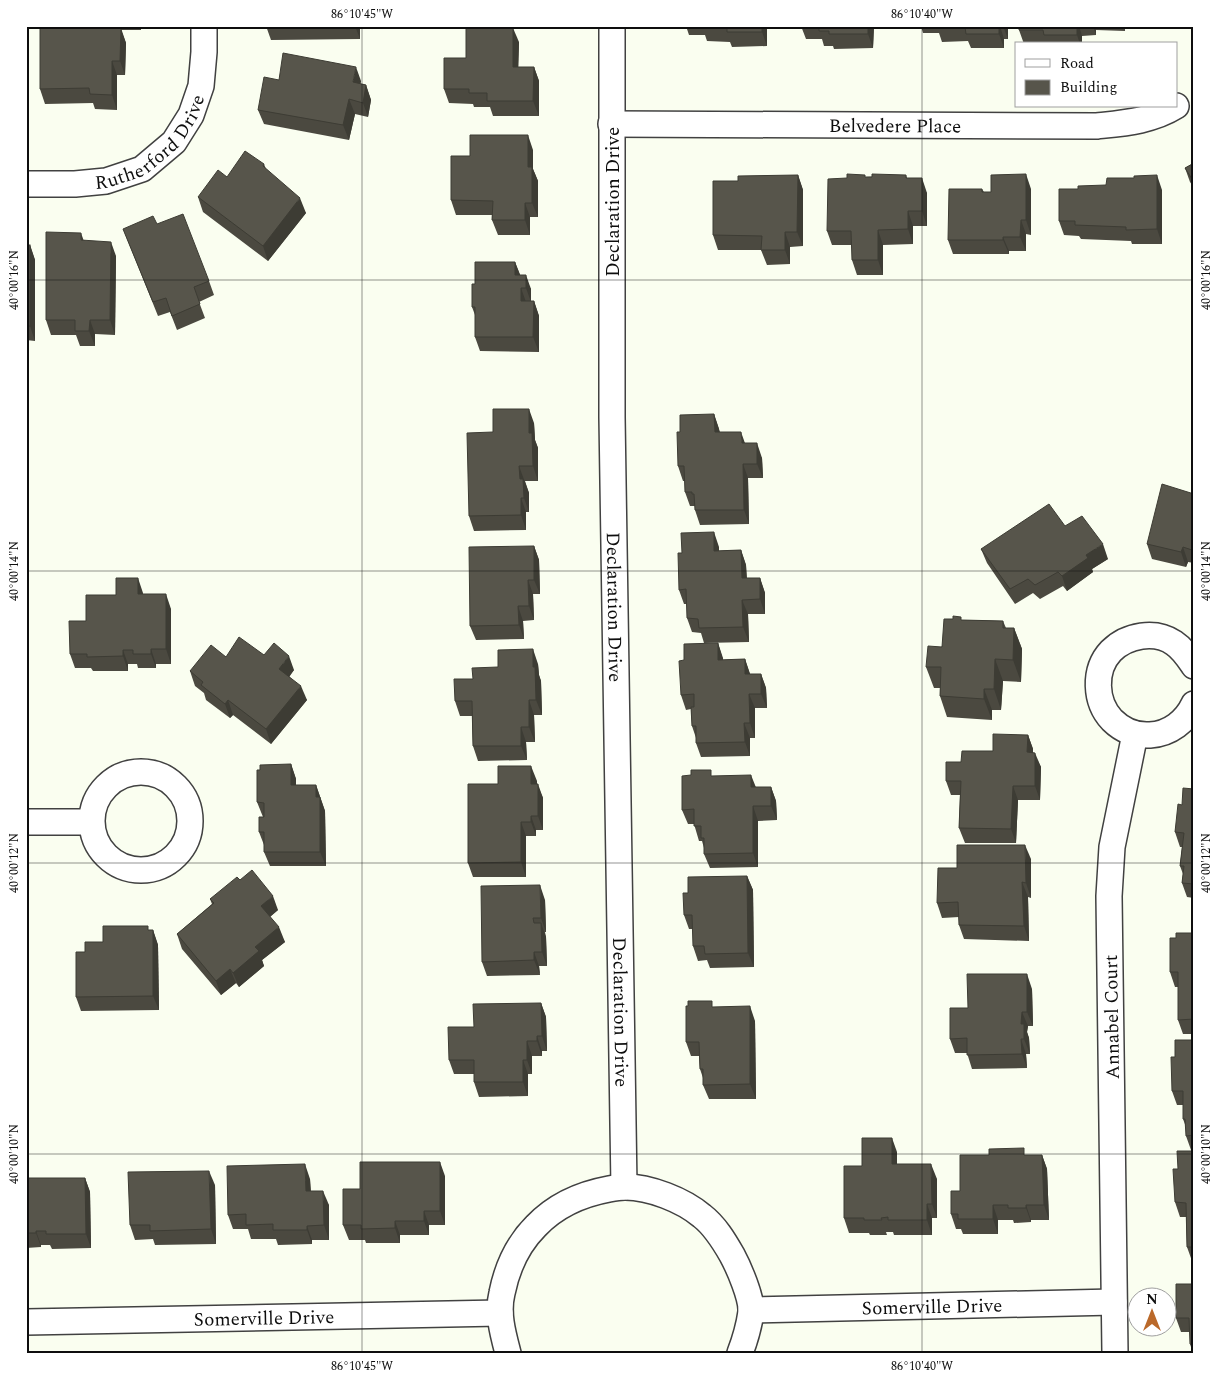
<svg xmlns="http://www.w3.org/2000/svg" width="1220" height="1379" font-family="Spectral,serif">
<rect width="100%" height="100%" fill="#fafef0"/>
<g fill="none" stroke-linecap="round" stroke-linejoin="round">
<defs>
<g id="street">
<path id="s1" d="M612,26v391l12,770"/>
<path id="s2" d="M611,124l486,2c28,-3 55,-5 79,-20"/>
<path id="s3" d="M26,184h49l31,-3 36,-12 32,-27 17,-27 10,-29 3,-34v-26"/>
<path d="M1194,666c-6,-9 -11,-17 -20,-23 -19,-13 -47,-8 -63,8 -18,19 -16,51 1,69 10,10 24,16 38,15 20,-1 36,-14 44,-31"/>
<circle cx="141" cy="821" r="49"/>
<path d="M26,822h65"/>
<path id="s4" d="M751,1310l363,-8"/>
<path id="s5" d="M26,1322l474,-9"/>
<path d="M508,1353c-5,-19 -11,-40 -6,-60 5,-25 16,-49 34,-67 19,-20 46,-32 73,-37 5,-1 11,-2 16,-2 25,0 58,13 77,29 13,10 22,25 30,39 7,13 20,43 19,57 -2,14 -6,28 -11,41"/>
<path d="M1115,1353l-6,-457 3,-49 23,-113"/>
</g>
</defs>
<use href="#street" stroke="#414141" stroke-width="28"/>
<use href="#street" stroke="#fff" stroke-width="25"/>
</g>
<g fill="#4b4940">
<path d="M52,26h89v4h-20l5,13 -1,32h-8v35l-22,-1 -2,-6 -48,1 -5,-15 13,-61z"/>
<path d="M266,26h94v13l-89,1z"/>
<path d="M686,26h81v20l-35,1 -2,-5 -23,-1 -2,-6h-16z"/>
<path d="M801,26h73l-1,22 -39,1 -1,-3h-9l-2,-7h-16z"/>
<path d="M921,26h87v13h-4v9h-33l-3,-7 -26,1 -3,-9h-16z"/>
<path d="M1019,26h106v5l-29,-1v5l-14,1v8h-58l-5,-14z"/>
<path d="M519,42l-1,25h16l5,14v35h-46l-3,-9h-16l-1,-3 -24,-1 -5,-14 22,-31z"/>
<path d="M279,80l82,1 -1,3 6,1 5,15 -3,17 -13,-3 -6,26 -85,-16 -6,-14z"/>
<path d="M533,150v19l5,12v36h-8v18h-32l-6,-15v-5h-36l-5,-15 19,-44z"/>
<path d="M1194,163v25l-4,-6 -5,-14z"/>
<path d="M264,164l2,5 40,44 -38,48 -65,-49 -5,-15 29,-20z"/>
<path d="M798,175l5,15v56l-13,1v17l-23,1 -6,-15h-43l-5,-15 25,-54z"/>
<path d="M906,175l1,3 20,15v33h-14v18l-30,1v30h-26l-5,-15v-15h-20l-5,-14 39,-54z"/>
<path d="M982,189l2,3h7l40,-3v46l-5,-1v17h-17v3h-56l-5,-14z"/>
<path d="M1078,189l84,1v54h-30l-1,-3 -50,-2 -2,-3 -15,-1 -5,-14z"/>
<path d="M123,229l86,52 5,14 -15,7 6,16 -28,12 -7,-18 -12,4z"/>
<path d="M84,240l32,16 -1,79 -20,-1v12h-15l-4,-11h-25l-5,-15z"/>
<path d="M26,245h4l5,15v81l-9,-1z"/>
<path d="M515,262l5,13 11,14v12h3l5,15v36l-59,-1 -5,-14v-22l-3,-8 3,-23z"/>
<path d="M714,414l6,18 25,11 17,15 1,20h-15l1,46 -49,1 -5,-15v-4h-5l-5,-14v-11h-2l-5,-15 2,-34z"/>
<path d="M534,423l1,17 3,8v33h-13l4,12v19h-3v18l-52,1 -5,-15z"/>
<path d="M1194,494v69l-6,-1 -2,5 -34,-8 -5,-15z"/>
<path d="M1065,526l43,33 -16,10 1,3 -26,19 -4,-5 -23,13 -7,-6 -18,11 -28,-41 -6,-14z"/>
<path d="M534,546l5,14 1,34h-7l1,26 -11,1 1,18 -48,1 -6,-14z"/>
<path d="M719,547v4l22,-1 5,15 1,13h13l5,15v21h-17l1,28 -45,1 -3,-10 -9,-1 -5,-14v-14h-3l-5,-14 3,-37z"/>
<path d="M143,593v1l28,15v55h-15v4h-18l-1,-4h-9v7h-35l-2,-3h-16l-5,-14 16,-33 30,-26z"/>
<path d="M962,620l41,1 3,7h8l8,21 -1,33 -18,-1 -2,29h-9v10l-45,-3 -7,-21v-8h-6l-8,-21z"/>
<path d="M718,643l5,17 22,-1 5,15h11l5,14 1,20h-12v30h-5v18l-49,1 -5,-14v-5l-4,-12 -1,-17 -5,1 -5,-15z"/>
<path d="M264,655l30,15 -5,6 18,24 -36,44 -38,-29 -3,3 -24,-18 -2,-7 -9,-7 -5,-15 36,-14z"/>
<path d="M538,664l1,11 2,6 1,34h-8l1,27h-9l1,18 -49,1 -5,-15 -1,-30h-12l-5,-15 18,-22 25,-12z"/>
<path d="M1028,735l5,14v3l8,15 -1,33h-22l-2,43h-51l-6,-15 1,-33h-9l-5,-14 15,-19 32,-11z"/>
<path d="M291,764l5,15v6h20l9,26 1,55h-56l-6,-14v-7l-5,-13 4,-15 -6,-15 3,-32z"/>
<path d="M713,776l43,11h15l5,14 1,19 -19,1v46l-48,1 -6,-14v-6l-2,-7h-3l-5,-17h-6l-6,-14z"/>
<path d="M537,781v3l6,14v32h-7v6h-10v41h-53l-5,-14 30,-79z"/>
<path d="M1194,789v109l-7,-1 -5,-14 1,-9 -3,-8 2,-19h-2l-5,-15 7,-27z"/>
<path d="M1031,859v39l-3,-1 1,44 -65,-2 -5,-14v-8l-17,1 -5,-15 20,-35z"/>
<path d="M747,876l6,14 1,77 -44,1 -3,-8 -9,1 -5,-15v-17h-4l-5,-14 4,-22z"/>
<path d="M240,880l38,30 -8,7 15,25 -23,18 2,6 -25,21 -3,-4 -15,12 -39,-46 -5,-15 35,-30 -2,-5z"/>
<path d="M545,900l1,32h-1l1,5 1,29h-8l1,9 -53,1 -5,-14z"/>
<path d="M149,930h4l5,15 1,65 -78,1 -5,-14 9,-45 18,-10z"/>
<path d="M1194,933v101h-11l-5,-14v-33h-3l-5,-15 6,-34z"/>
<path d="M1032,989l1,37h-5l-1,6 2,6 1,16h-4l1,14 -55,1 -5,-16h-12l-5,-14 18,-31z"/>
<path d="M541,1003l5,14 1,34h-5v5h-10v18h-4v22l-49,1 -5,-15v-8h-20l-5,-14 25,-33z"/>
<path d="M714,1007l41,14 1,78h-47l-6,-14v-7l-3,-9 -1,-13h-8l-5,-14z"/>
<path d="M1194,1040v110h-3l-5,-14v-9l-3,-8v-14h-6l-5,-14 3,-34z"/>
<path d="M1194,1151v110h-2l-5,-14 -1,-30h-6l-5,-15 3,-33z"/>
<path d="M897,1152v12l40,15v39h-5v17h-38l-1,-3h-7l1,3h-17l-1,-2h-20l-5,-15 18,-52z"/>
<path d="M1026,1155h16l5,14 2,51h-18v2l-17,1 -1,-3h-15v14h-35l-2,-5h-5l-5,-15z"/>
<path d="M445,1176v49h-16v10h-29v8h-34l-1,-3h-16l-6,-15 17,-36z"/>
<path d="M26,1178h59l5,14 1,56 -39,1 -2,-4h-9v2l-15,1z"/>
<path d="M310,1179l1,12 18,14v35h-17v4l-34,1 -2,-6h-25l-3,-10h-15l-5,-14z"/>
<path d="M215,1185l1,59 -61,1 -2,-6 -18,1 -5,-15z"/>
<path d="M1194,1284v69h-1l-3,-9v-12h-9l-5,-14z"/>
</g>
<g fill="#3d3c34">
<path d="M355,26h5v13z"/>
<path d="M762,26h5v20l-5,-14z"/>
<path d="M868,26h6l-1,22 -5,-14z"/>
<path d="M999,26h1l4,13v9l-5,-14z"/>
<path d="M1003,26h5v13z"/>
<path d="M1077,26h2l3,10v8h-2l-3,-9z"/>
<path d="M1093,26h2l1,4v5z"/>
<path d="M121,28l5,15 -1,32 -5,-14z"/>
<path d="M513,28l6,14 -1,39 -5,-14z"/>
<path d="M112,61l5,14v35l-5,-15z"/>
<path d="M356,67l5,14 -3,16 -5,-15z"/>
<path d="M534,67l5,14v35l-6,-15z"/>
<path d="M366,85l5,15 -3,17 -5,-14z"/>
<path d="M349,99l6,15 -6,26 -6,-15z"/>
<path d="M528,135l5,15v19l5,12v36l-6,-14 -4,-36z"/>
<path d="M1026,174l5,15v46l-5,-15z"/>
<path d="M798,175l5,15v56l-6,-14z"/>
<path d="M1157,175l5,15v54l-5,-15z"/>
<path d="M922,178l5,15v33l-5,-15z"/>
<path d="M300,198l6,15 -38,48 -5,-15z"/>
<path d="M525,203l5,14v18l-5,-15z"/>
<path d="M908,211l5,15v18l-5,-15z"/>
<path d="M1021,220l5,14v17l-6,-14z"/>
<path d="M878,230l5,15v30l-5,-15z"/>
<path d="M785,232l5,15v17l-5,-14z"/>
<path d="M81,233l5,14 -5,-7z"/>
<path d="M1003,237l6,14v3l-6,-14z"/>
<path d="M111,242l5,14 -1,79 -5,-15z"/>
<path d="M30,245l5,15v81l-5,-15z"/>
<path d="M515,262l6,15 -6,-2z"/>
<path d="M526,275l5,14v13l-5,-14z"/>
<path d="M521,288l5,14 -5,-1z"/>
<path d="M534,301l5,15v36l-6,-15z"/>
<path d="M90,320l5,14v12l-6,-15z"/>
<path d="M529,409l5,14 1,17 3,8v33l-5,-15 -4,-33z"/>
<path d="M714,414l5,15 1,18 -5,-15z"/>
<path d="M741,432l5,14 -4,-3z"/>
<path d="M757,443l5,15 1,20 -6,-14z"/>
<path d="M743,464l5,14 1,46 -5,-14z"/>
<path d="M519,466l10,27v19l-5,-14 -4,-19z"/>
<path d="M521,498l5,14v18l-5,-15z"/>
<path d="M714,532l5,15v18l-5,-14z"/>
<path d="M1103,544l5,15 -16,10 1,3 -26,19 -5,-15 24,-21z"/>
<path d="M534,546l5,14 1,34 -6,-14z"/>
<path d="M1183,547l5,15 -2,5 -5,-15z"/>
<path d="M741,550l5,15 1,28 -5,-15z"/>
<path d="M138,578l5,15 1,16 -6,-15z"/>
<path d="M760,578l5,15v21l-5,-15z"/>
<path d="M528,580l5,14 1,26 -5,-14z"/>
<path d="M166,594l5,15v55l-5,-15z"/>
<path d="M742,600l6,14 1,28 -6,-15z"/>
<path d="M518,606l5,15 1,18 -5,-14z"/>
<path d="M1014,628l8,21 -1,33 -8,-22z"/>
<path d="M718,643l5,15 1,16 -6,-14z"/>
<path d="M151,649l5,15v4l-5,-14z"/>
<path d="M533,649l5,15 1,11 2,6 1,34 -6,-15 -3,-33z"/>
<path d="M123,650l5,14v7l-5,-15z"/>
<path d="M289,656l5,14 -9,13 -6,-14z"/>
<path d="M745,659l5,15h-5z"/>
<path d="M995,659l8,22 -2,29 -7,-21z"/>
<path d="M761,674l5,14 1,20 -6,-14z"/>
<path d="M301,686l6,14 -36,44 -5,-15z"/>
<path d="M984,689l8,21v10l-8,-21z"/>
<path d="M749,694l6,14v30l-5,-15z"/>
<path d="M228,700l5,15 -3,3 -5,-14z"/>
<path d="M529,700l5,15 1,27 -6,-15z"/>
<path d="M744,723l6,15v18l-5,-14z"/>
<path d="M521,727l5,15 1,18 -6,-14z"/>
<path d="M1028,735l5,14v17l-6,-14z"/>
<path d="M1035,753l6,14 -1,33 -5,-14z"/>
<path d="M291,764l5,15v21l-5,-15z"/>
<path d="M531,766l6,15v17l-6,-14z"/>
<path d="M751,775l6,15 -6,-3z"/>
<path d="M538,784l5,14v32l-5,-14z"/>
<path d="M316,785l9,26 1,55 -6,-14 -4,-55z"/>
<path d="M1013,786l5,14 -2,43 -5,-14z"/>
<path d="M771,787l5,14 1,19 -6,-14z"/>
<path d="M753,806l5,15v46l-5,-14z"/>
<path d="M531,816l5,14v6l-5,-14z"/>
<path d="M521,822l5,14v41l-5,-15z"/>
<path d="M1025,845l6,14v39l-5,-15z"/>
<path d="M747,876l6,14 1,77 -6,-14z"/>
<path d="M1022,882l6,15 1,44 -5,-15z"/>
<path d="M540,885l5,15 1,32 -5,-14z"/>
<path d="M273,896l5,14 -12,10 -5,-14z"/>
<path d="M541,923l5,14 1,29 -5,-14z"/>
<path d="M279,927l6,15 -23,18 2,6 -25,21 -6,-14 22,-26z"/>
<path d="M153,930l5,15 1,65 -6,-14z"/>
<path d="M534,952l5,14 1,9 -6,-15z"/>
<path d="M230,969l6,14 -15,12 -5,-14z"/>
<path d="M1027,974l5,15 1,37 -6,-14z"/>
<path d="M541,1003l5,14 1,34 -5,-15z"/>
<path d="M750,1006l5,15 1,78 -6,-15z"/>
<path d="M1022,1012l6,14 -1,6 2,6 1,16 -6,-15 -3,-15z"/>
<path d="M537,1036l5,15v5l-5,-15z"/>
<path d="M1021,1039l5,15 1,14 -5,-14z"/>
<path d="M527,1041l5,15v18l-5,-14z"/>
<path d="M523,1060l5,14v22l-5,-14z"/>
<path d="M892,1138l5,14v26l-5,-14z"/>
<path d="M1042,1155l5,14 2,51 -5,-15z"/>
<path d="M440,1162l5,14v49l-5,-14z"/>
<path d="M305,1164l5,15 1,26 -5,-14z"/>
<path d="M931,1164l6,15v39l-5,-14z"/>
<path d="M209,1171l6,14 1,59 -5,-15z"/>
<path d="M85,1178l5,14 1,56 -5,-14z"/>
<path d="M323,1191l6,14v35l-5,-15z"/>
<path d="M927,1204l5,14v17l-5,-15z"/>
<path d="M993,1205l5,15v14l-5,-15z"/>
<path d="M1026,1205l5,15v2l-5,-14z"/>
<path d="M424,1211l5,14v10l-5,-14z"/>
<path d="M395,1221l5,14v8l-5,-15z"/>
<path d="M307,1226l5,14v4l-5,-14z"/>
<path d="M36,1231l5,14v2l-5,-14z"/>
</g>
<g fill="#57554b" stroke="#3d3c34">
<path d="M702,26h60v6h-35v-5z"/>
<path d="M819,26h49v8h-39v-3h-10z"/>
<path d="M937,26h62v8h-33l-1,-7h-28z"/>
<path d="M1019,26h58v9h-33l-1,-5h-24z"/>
<path d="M466,27l47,1v39h21l-1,34h-46v-8h-18v-4h-25v-31h22z"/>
<path d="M40,28h81l-1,33h-8v34l-22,-1 -1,-6 -49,1z"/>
<path d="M283,53l73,14 -3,15 13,3 -3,18 -14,-4 -6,26 -85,-15 6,-33 15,3z"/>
<path d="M470,135h58v32h4v36h-7v17h-33l1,-19 -42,-1v-44h19z"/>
<path d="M245,151l19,13 -1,2 37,32 -37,48 -65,-49 20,-27 9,7z"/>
<path d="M1194,163v19l-9,-14z"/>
<path d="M847,174l18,1v2h7v-3l34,1v3h16v33h-14v18l-30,1v30h-26l-1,-29h-24l1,-52 19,-1z"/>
<path d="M1026,174v46h-5l-1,17h-17v3h-55l1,-51h33v3h9v-17z"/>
<path d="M798,175l-1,57h-12v18h-24l1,-14 -49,-1v-54h25v-5z"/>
<path d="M1157,175v54l-31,1v-3l-51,-2v-4h-16v-32h19v-3l28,-1 1,-7h27v-2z"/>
<path d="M183,214l26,67 -15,6 6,17 -28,12 -6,-18 -13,4 -30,-73 30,-13 4,8z"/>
<path d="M46,232l35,1v7l30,2 -1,78h-20l-1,11h-14v-11h-29z"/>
<rect x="26" y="245" width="4" height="81"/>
<path d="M475,262h40v13h11v13h-5v13h13l-1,36h-58v-30h-3v-23h3z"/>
<path d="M493,409h36v24h3l1,33h-14l1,13h3l1,19h-3v17l-52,1 -2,-83 26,-1z"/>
<path d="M714,414l1,18h26l1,11h15v21h-14l1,46h-49l-1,-16h-2v-2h-7l-1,-26h-6l-1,-34h3v-17z"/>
<path d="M1162,484l32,10v52h-1l-1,4 -9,-3 -2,5 -34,-8z"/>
<path d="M1049,504l16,22 17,-10 21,28 -17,11 2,3 -26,18 -4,-4 -23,13 -7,-6 -18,10 -29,-40z"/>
<path d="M714,532v19l27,-1 1,28h18v21l-18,1 1,27 -44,1 -1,-9 -11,-1 -1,-29 -7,1 -1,-37h4l-1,-20z"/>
<path d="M534,546v34h-6l1,26h-11l1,19 -49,1 -1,-79z"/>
<path d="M116,578h22v16h28v55h-15v5h-18v-4h-10v6l-36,1v-3h-17l-1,-33h17v-26h30z"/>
<path d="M953,616l8,1v3l42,1v7h11l-1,32 -18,-1 -1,30h-10v10l-44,-3 1,-29h-15l2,-21 14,1 2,-28h9z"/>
<path d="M239,637l25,18 10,-12 15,13 -10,13 22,17 -35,43 -38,-29 -3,4 -24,-19 2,-3 -13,-11 21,-26 15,12z"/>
<path d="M718,643v17l27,-1v15h16v20h-12l1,29h-6l1,19 -49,1v-17h-4l-1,-19h3v-13l-13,1 -2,-34 5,-1v-16z"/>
<path d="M533,649v18h2l1,33h-7v27h-8v19h-48l-1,-45h-17l-1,-22h19l-1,-11 26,-1v-17z"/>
<path d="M993,734l35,1 -1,17 8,1v33h-22l-2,43 -52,-1 2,-47h-15v-19h15l1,-11h31z"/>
<path d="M291,764v21h25v12h4v55h-56v-20h-5v-15h5v-14l-7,-1v-32h3v-5z"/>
<path d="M498,766h33v18h7v32h-7v6h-10v40l-53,1v-79h30z"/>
<path d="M691,770h20v6l40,-1v12h20v19h-18v47l-49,1v-16h-3v-12h-7v-17l-12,1v-34l9,-1z"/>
<path d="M1183,788l11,1v95l-12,-1 2,-17h-4l4,-33 -9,-1 3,-28 4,1z"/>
<path d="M957,845h68l1,38 -4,-1 2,44 -65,-1 -1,-23 -21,1 1,-35h19z"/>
<path d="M252,870l21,26 -12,10 18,21 -24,20 4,4 -26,22 -3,-4 -14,12 -39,-47 37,-31 -4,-4 27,-22 3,3z"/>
<path d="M747,876l1,77 -43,1 -1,-8h-11l-1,-31h-8l-1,-22h5v-16z"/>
<path d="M540,885l1,33h-8l1,5h7l1,29h-8v8l-52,2 -1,-76z"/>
<path d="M103,926h45v4h5v66l-77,1v-45h9v-10h18z"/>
<path d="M1176,933h18v86l-16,1v-48h-8v-34h6z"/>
<path d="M967,974h60v38h-5l-1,12h3v15h-3l1,15 -55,1v-17l-17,1v-31h18z"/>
<path d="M688,1001h24v6l38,-1v78l-47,1v-16h-3l-1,-27h-13v-36h2z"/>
<path d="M541,1003l1,33h-5v5h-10v19h-4v22h-49v-22h-25l-1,-33h26l-1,-23z"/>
<path d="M1175,1040h19v95l-8,1 -1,-17h-2v-28h-11l-1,-34h4z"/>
<path d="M862,1138h30v26h39l1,40h-5v16h-39v-3l-7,1 1,2h-18v-2h-20v-52h18z"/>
<path d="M1024,1148v7h18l2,50h-18v3h-18v-3h-15v14h-35v-5h-7v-23h9v-36h29v-6z"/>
<path d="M1177,1151h17v96h-7l-1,-44 -11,-1 -2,-33h5z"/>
<path d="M360,1162h80v49h-16v10h-29v7l-34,1v-4h-18v-36h17z"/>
<path d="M305,1164l1,27h17l1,34 -17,1v4h-34v-6l-27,1v-11l-18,1 -1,-49z"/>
<path d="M209,1171l2,58 -61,2v-6h-20l-2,-53z"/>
<path d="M26,1178h59l1,56h-40v-3h-10v2h-10z"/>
<path d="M1176,1284h18v61l-4,-1 -1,-26h-13z"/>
</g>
<path fill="none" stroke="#0e0e0e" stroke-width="1" stroke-opacity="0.45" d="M362,26v1327M922,26v1327M26,280h1168M26,571h1168M26,863h1168M26,1154h1168"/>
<g text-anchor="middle" stroke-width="5" stroke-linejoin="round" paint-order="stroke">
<g font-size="19" fill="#0e0e0e" stroke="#fff">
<text dy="7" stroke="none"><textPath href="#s2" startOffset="284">Belvedere Place</textPath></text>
<text dy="7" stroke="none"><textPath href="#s3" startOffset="141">Rutherford Drive</textPath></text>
<text transform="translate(612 202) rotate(-90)" y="7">Declaration Drive</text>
<text dy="7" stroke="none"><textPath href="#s1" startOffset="581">Declaration Drive</textPath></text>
<text dy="7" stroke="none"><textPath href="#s1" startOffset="986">Declaration Drive</textPath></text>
<text transform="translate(1111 1017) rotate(-91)" y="7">Annabel Court</text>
<text dy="7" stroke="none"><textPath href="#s4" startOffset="181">Somerville Drive</textPath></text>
<text dy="7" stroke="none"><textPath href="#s5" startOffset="238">Somerville Drive</textPath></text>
</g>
</g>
<rect width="1220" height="1379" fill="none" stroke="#ffffff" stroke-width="55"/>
<rect x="1015" y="42" width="162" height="65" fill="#ffffff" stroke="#9f9f9f"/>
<rect x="1025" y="59" width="25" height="8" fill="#ffffff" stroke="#9f9f9f"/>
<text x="1060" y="68" font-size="15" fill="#0e0e0e">Road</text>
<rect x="1025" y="80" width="25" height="15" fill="#57554b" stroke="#9f9f9f"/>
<text x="1060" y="92" font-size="15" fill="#0e0e0e">Building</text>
<g transform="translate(1152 1312)"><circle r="24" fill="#ffffff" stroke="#9f9f9f"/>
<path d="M0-4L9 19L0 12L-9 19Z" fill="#ba692a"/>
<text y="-8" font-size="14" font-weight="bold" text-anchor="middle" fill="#0e0e0e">N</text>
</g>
<rect x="28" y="28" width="1164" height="1324" fill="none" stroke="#0e0e0e" stroke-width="2"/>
<g font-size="12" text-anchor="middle" fill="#0e0e0e">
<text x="362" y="18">86°10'45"W</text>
<text x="922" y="18">86°10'40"W</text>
<text transform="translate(14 280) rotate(-90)" y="4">40°00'16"N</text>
<text transform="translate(1206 280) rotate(-90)" y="4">40°00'16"N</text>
<text transform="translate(14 571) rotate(-90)" y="4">40°00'14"N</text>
<text transform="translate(1206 571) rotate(-90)" y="4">40°00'14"N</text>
<text transform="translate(14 863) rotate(-90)" y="4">40°00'12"N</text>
<text transform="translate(1206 863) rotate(-90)" y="4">40°00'12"N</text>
<text transform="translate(14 1154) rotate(-90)" y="4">40°00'10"N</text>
<text transform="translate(1206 1154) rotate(-90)" y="4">40°00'10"N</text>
<text x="362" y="1370">86°10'45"W</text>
<text x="922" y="1370">86°10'40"W</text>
</g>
</svg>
